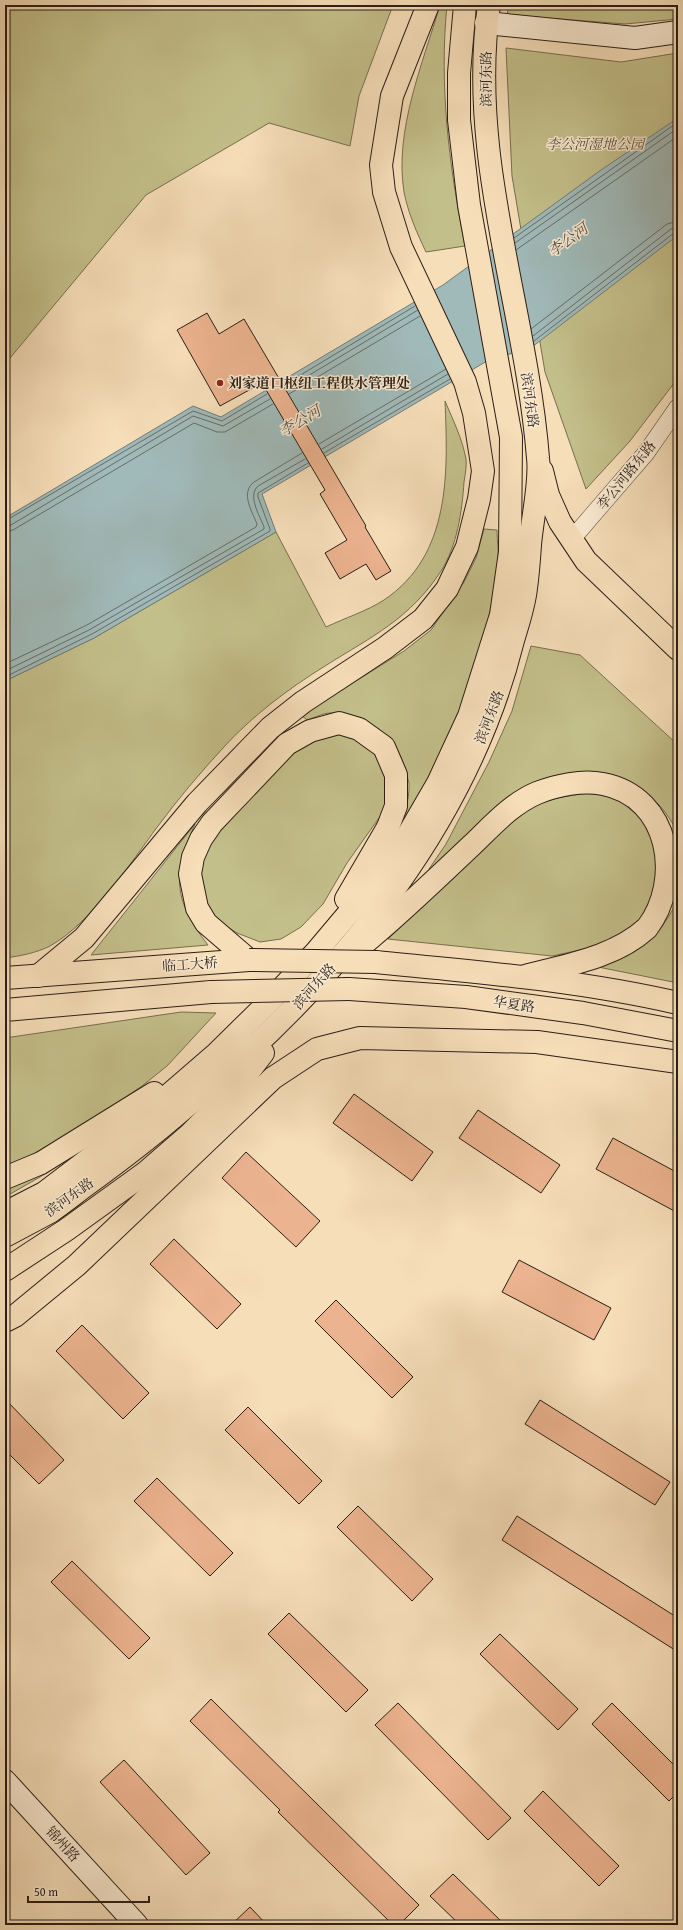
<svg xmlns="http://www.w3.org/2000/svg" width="683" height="1930" font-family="'Gentium Book Plus','Noto Serif SC',serif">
<rect width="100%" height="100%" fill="#f6deb9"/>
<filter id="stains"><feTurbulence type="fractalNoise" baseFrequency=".005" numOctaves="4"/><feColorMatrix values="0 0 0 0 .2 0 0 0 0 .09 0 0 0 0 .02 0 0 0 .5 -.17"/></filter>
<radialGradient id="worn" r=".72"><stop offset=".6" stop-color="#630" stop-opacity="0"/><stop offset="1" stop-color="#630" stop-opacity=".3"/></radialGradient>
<g fill="#c3bf8a" stroke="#776e50">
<path d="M5,5h388l-34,91 -9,50 -81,-23 -123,72 -141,169z"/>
<path d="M440,5h7c-8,81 2,161 18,241l-39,6c-9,-19 -18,-39 -22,-60 -10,-61 19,-129 36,-187z"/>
<path d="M509,5h169v14l-53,5 -118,-9z"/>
<path d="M506,48l115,14 57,-9v325l-48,63 -44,48 -41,-117 -33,-196z"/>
<path d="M445,401c8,19 17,37 21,58 1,7 -1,16 -2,23 -2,30 -7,64 -23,89 -31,48 -70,66 -116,95 -37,23 -73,50 -102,82 -23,25 -45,51 -65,78 -28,38 -67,97 -108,120 -14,7 -30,10 -45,12v-277l89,-43 182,-106 50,95c19,-9 41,-16 58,-27 67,-45 64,-127 61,-199z"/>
<path d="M484,529l13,1c0,11 2,23 1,34 -7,62 -29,126 -54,183 -14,32 -31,62 -47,92 5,-18 13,-37 12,-56 -1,-5 -3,-10 -4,-15 -10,-34 -40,-55 -75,-55 -7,0 -16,5 -23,7l-6,-5 103,-64 27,-21 33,-48 12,-24z"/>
<path d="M531,646l49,9 98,90v93c-2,-5 -3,-12 -7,-17 -12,-20 -36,-41 -59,-46 -15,-4 -31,-2 -46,0l-133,98 -4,-4 17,-25 43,-82 23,-51z"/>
<path d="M338,732l14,4 26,18 7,13 1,41 -39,55 -24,41 -22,23 -20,12 -21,3 -23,-9 -19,-12 -11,-12 -7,-35 4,-22 11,-21 66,-70 30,-21z"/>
<path d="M586,793l25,3 17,10 20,18 15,33 -17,57 -15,15 -28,16 -51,11 -164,-17 25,-24 31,-34 68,-62 23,-14 22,-7z"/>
<path d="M195,824c-23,51 -22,76 13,121l-117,10z"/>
<path d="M678,899v84l-80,-16c10,-3 20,-7 29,-11 23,-12 41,-34 51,-57z"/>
<path d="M181,1012l35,1 -49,53 -25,20 -58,40 -32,19 -47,22v-129z"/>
<path d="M47,1173l-42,24v-9z"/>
</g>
<path fill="#a0bab9" stroke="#717c77" d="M678,118v117l-146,112 -45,14 -225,133 14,38 -182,106 -89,43v-163l188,-112 28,11 222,-132 158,-115z"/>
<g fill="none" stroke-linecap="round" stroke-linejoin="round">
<g stroke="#666c67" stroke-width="1">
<path d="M514,238l164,-116"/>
<path d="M515,243l163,-115"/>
<path d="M516,250l162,-114"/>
<path d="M531,329l136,-105 11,-3"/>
<path d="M533,336l138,-107 7,-2"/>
<path d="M534,341l140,-108 4,-1"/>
<path d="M284,385l131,-79"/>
<path d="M286,389l132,-79"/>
<path d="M289,394l131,-78"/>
<path d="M319,444l127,-75"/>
<path d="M322,449l126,-75"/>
<path d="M324,453l126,-74"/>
<path d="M5,521l188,-110 29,10 45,-27"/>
<path d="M5,526l6,-1 182,-109 30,10 47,-27"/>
<path d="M5,532l8,-2 181,-107 23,9h8l48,-28"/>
<path d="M5,664l82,-39 169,-98 1,-3c-5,-13 -17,-31 -3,-42l48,-29"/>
<path d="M5,671l84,-41 175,-101v-2c-4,-11 -17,-31 -6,-41l47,-27"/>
<path d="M5,677l87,-43 178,-103v-2l-12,-32v-4l50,-30"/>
</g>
</g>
<g fill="#ebb38f" stroke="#2b1e15">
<path d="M207,313l12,21 25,-15 122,207 -1,1 26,44 -15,9 -10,-16 -26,15 -15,-26 22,-13 -27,-46 5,-4 -63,-107 -42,23 -43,-76z"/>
<path d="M354,1094l79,58 -21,29 -79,-58z"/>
<path d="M478,1110l82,55 -19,28 -82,-55z"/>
<path d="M613,1138l65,35v40l-82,-44z"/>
<path d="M246,1152l74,69 -24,26 -74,-69z"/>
<path d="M174,1239l67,65 -24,25 -67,-65z"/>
<path d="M519,1260l92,48 -17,32 -92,-48z"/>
<path d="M336,1300l77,77 -21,21 -77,-77z"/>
<path d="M82,1325l67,68 -26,26 -67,-68z"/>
<path d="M5,1399l59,61 -25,24 -34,-34z"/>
<path d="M540,1400l130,82 -15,23 -130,-81z"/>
<path d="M248,1407l74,74 -23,23 -74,-74z"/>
<path d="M157,1478l76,75 -23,23 -76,-75z"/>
<path d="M358,1506l75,73 -21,22 -75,-74z"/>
<path d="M517,1516l161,102v34l-176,-112z"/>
<path d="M72,1561l78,77 -21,21 -78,-77z"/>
<path d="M289,1613l79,77 -22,22 -78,-78z"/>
<path d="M500,1634l78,75 -20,21 -78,-76z"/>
<path d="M211,1699l208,206 -20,20h-6l-115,-113 2,-2 -90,-89z"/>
<path d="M398,1703l113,115 -23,22 -113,-115z"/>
<path d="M612,1703l66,66v23l-9,9 -77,-77z"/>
<path d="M124,1760l86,93 -24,22 -86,-93z"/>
<path d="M543,1791l76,75 -20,20 -75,-75z"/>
<path d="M453,1874l52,51h-45l-30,-29z"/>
<path d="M250,1907l17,18h-36z"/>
</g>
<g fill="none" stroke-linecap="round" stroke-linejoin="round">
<defs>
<path id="street" d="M571,540l75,-87 32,-46"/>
<g id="secondary">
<path d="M486,23l149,15 43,-6"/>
<path d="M5,1781l132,144"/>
</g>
<g id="primary">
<path d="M542,471l6,24 12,27 26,39 92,88"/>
<path d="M367,941c36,-30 70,-63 105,-96 19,-18 39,-41 65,-52 20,-8 45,-13 66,-9 68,13 80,97 44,144 -33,30 -81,37 -122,48"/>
<path d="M249,960l-43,-37 -9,-15 -7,-34 3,-17 8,-18 11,-16 75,-79 23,-13 29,-8 20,6 25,18 12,28v31l-8,21 -42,72"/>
<path d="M376,962c101,10 202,18 302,41"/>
<path d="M38,976l46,-38 113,-135 73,-75 33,-26 82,-54 38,-29 24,-30 20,-42 12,-48 4,-28 -9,-58 -9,-31 -64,-135 -17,-55 -3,-27 11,-69 36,-91"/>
<path d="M5,978l244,-18"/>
<path d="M349,989l117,8 117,16 95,18"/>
<path d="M5,1010l206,-18"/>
<path d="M5,1178l36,-15 113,-70"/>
<path d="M5,1213l39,-20 91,-69 81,-70 53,-52 47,-50 43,-51 43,-56 36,-62 31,-67 32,-101 9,-63 1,-115 -42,-232 -10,-85v-47l6,-68"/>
<path d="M5,1236c15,-8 30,-16 45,-24 12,-8 23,-17 35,-26 33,-24 66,-49 97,-76 148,-122 282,-276 330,-466 5,-18 12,-37 14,-56 2,-14 3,-29 4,-43 2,-26 11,-63 8,-87 -12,-152 -71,-299 -49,-453"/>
<path d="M5,1270l61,-40 79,-57 45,-39 46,-46 27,-35"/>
<path d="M5,1321l10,-5 62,-51 196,-187 44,-29 43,-11 177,4 141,20"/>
</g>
</defs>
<use href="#street" stroke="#5e4e3e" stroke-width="18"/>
<use href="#secondary" stroke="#2b1e15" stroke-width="24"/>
<use href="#primary" stroke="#2b1e15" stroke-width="24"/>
<use href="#street" stroke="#f9ead2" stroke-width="17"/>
<use href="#secondary" stroke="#f9ead2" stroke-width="22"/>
<use href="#primary" stroke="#f6deb9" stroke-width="22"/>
<defs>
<g id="primary-bridge">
<path d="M249,960l127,2"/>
<path d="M211,992l138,-3"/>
</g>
</defs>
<use href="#primary-bridge" stroke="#2b1e15" stroke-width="24" stroke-linecap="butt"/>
<use href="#primary-bridge" stroke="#f6deb9" stroke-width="22"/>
</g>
<circle fill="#8f2418" stroke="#f9ead2" stroke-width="1.5" cx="220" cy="383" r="4"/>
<g text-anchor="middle" stroke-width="3" stroke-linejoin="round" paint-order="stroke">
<g font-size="14" fill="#2b1e15" stroke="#f9ead2">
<text transform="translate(486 79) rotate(-90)" y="5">滨河东路</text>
<text transform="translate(530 400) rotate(82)" y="5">滨河东路</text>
<text transform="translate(626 475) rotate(-51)" y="5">李公河路东路</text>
<text transform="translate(489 717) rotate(-69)" y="5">滨河东路</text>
<text transform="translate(190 964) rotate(-4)" y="5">临工大桥</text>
<text transform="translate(314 986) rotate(-48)" y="5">滨河东路</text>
<text transform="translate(514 1004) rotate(8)" y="5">华夏路</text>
<text transform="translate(69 1197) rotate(-35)" y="5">滨河东路</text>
<text transform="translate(63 1844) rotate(47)" y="5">锦州路</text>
</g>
<g font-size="14" font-style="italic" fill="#594e38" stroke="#f9ead2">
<text x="595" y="149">李公河湿地公园</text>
</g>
<g font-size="14" font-weight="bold" fill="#2b1e15" stroke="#f9ead2" text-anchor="start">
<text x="228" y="388">刘家道口枢纽工程供水管理处</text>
</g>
<g font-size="15" font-style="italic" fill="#4e4d46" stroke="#f9ead2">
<text transform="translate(568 240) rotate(-36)" y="5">李公河</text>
<text transform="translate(300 421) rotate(-31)" y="5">李公河</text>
</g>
</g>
<rect width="683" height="1930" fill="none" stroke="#f6deb9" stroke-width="20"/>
<rect x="6" y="6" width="671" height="1918" fill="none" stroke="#2b1e15" stroke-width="2"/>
<rect x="10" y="10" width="663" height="1910" fill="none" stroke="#2b1e15"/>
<path d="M28 1896v6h121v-6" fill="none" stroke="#2b1e15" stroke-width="2"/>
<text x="34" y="1896" font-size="12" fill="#2b1e15" stroke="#f9ead2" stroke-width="3" paint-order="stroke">50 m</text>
<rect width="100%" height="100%" filter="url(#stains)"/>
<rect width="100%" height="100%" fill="url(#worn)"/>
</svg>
